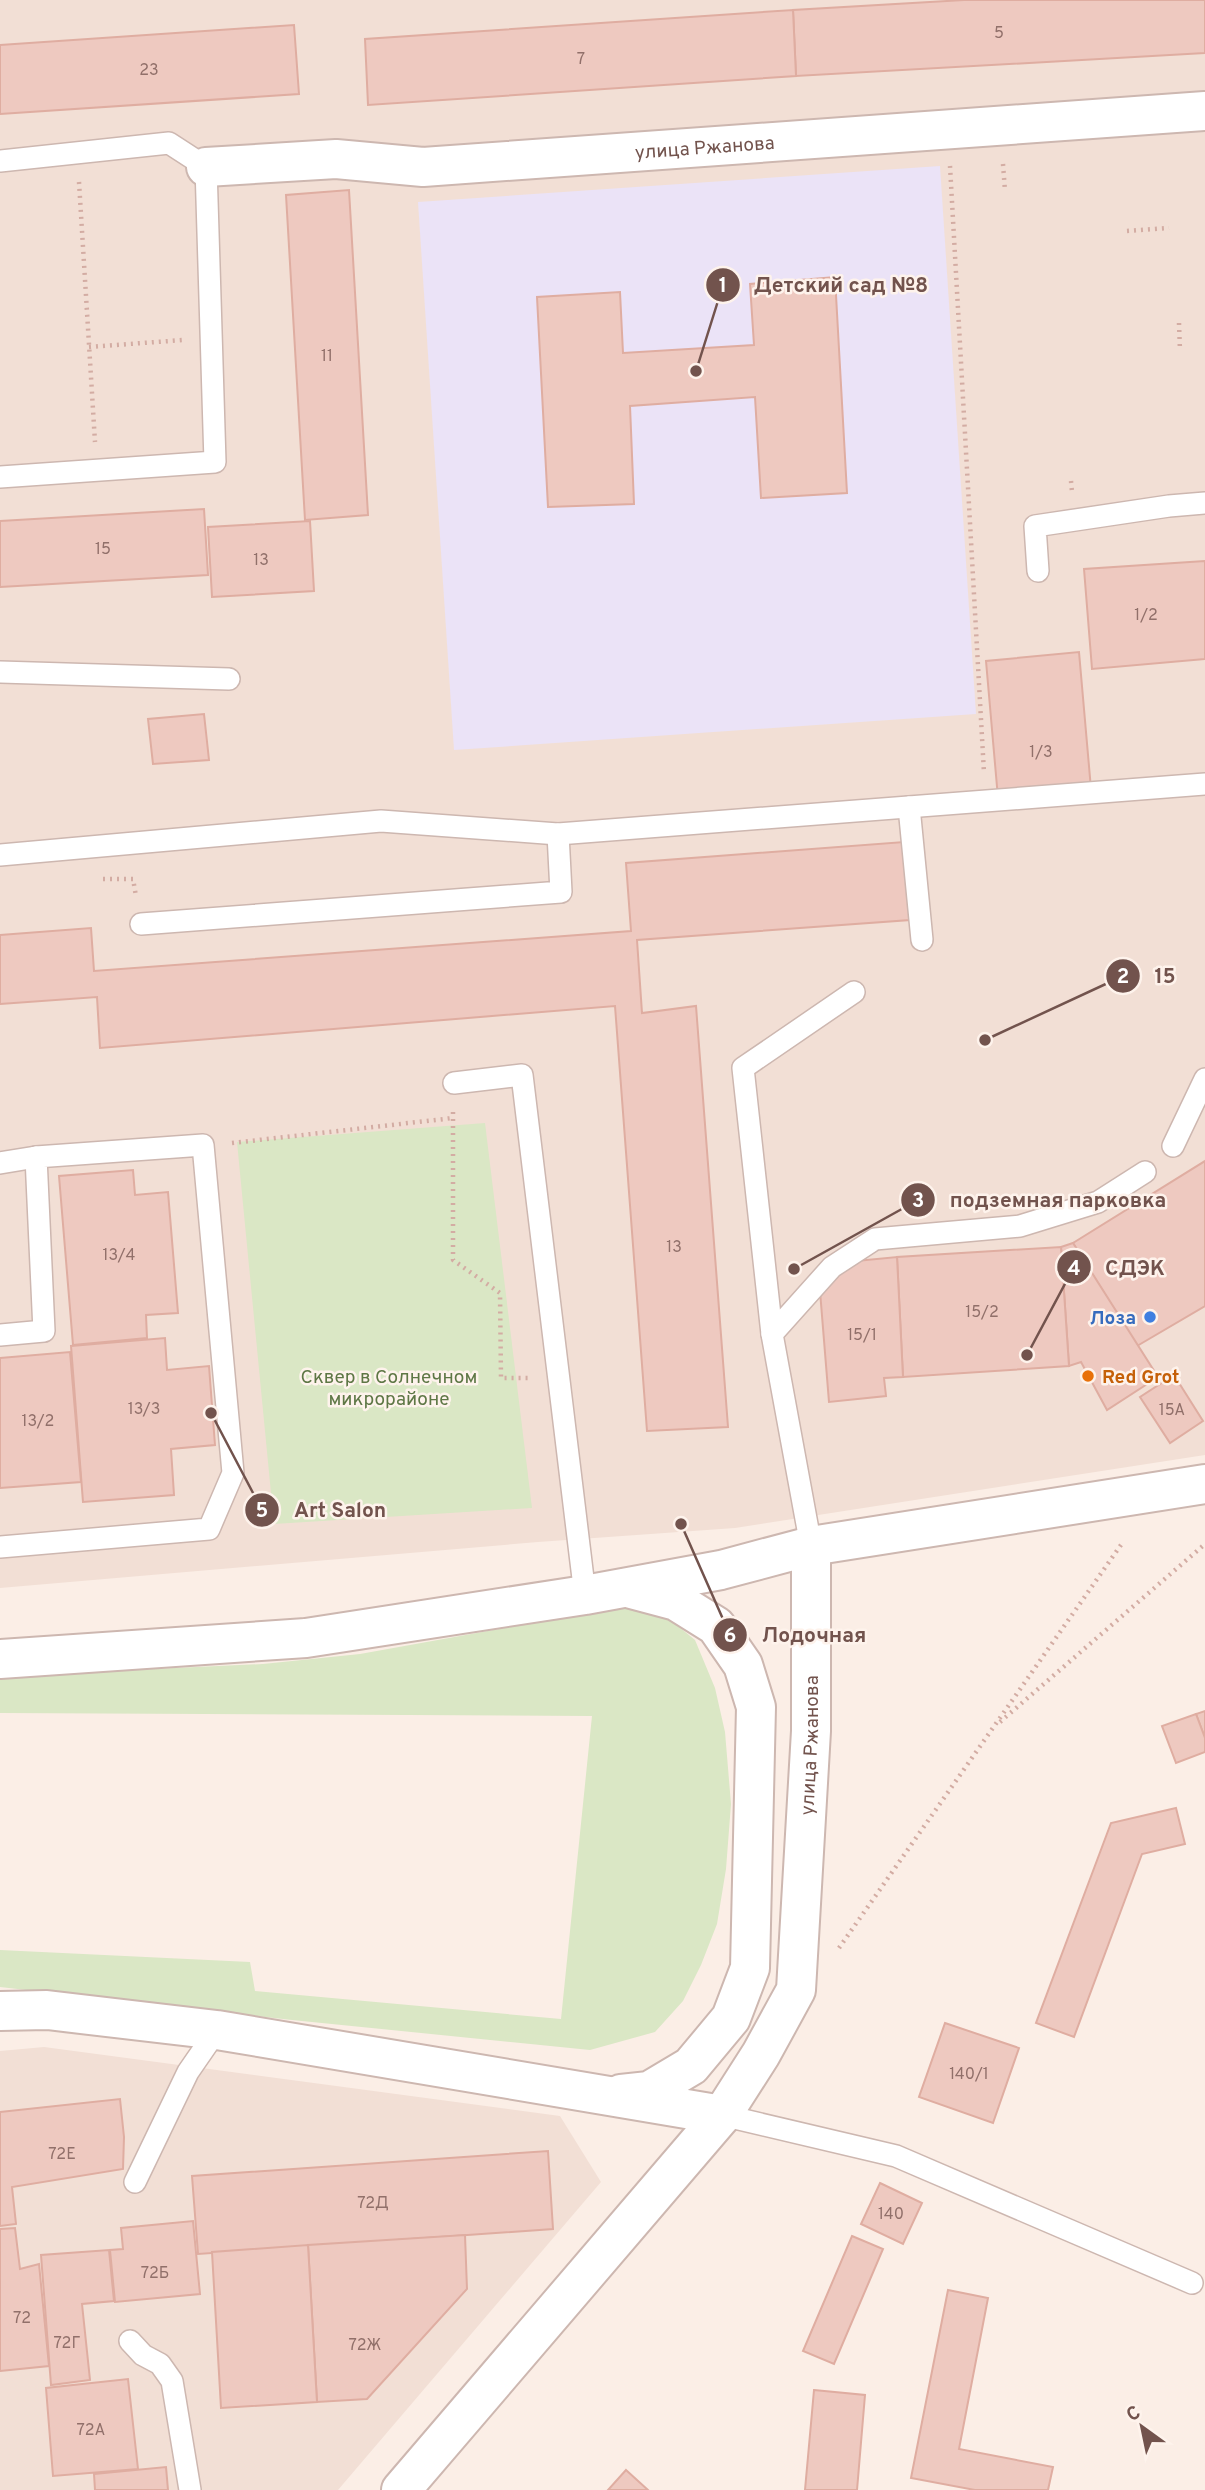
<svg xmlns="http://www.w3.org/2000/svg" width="1205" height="2490" font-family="Overpass,sans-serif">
<rect width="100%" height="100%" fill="#fbeee6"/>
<g fill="#f2dfd5">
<path d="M0,0h1205v1455l-470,73 -197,14 -538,46z"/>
<path d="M44,2047l516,69 41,66 -263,308h-338v-439z"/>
</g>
<path fill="#ebe3f7" d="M940,166l36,548 -522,36 -36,-548z"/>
<g fill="#dae7c5">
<path d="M485,1123l47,385 -258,16 -37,-382z"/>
<path d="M626,1606l31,3 38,31 20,48 10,44 6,72 -5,65 -9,55 -16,41 -18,36 -28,31 -65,18 -298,-30 -292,-33v-37l250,12 5,29 306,28 31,-303 -592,-3v-37l263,-12 97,-10z"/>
</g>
<g fill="#eec9c0" stroke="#dfada1" stroke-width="2">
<path d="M964,0h241v53l-409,23 -3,-66z"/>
<path d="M793,10l3,66 -428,29 -3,-66z"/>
<path d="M294,25l5,69 -299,20v-69z"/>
<path d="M349,190l19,325 -63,5 -19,-325z"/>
<path d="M835,277l12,216 -86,5 -6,-101 -125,9 4,98 -86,3 -11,-210 83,-5 3,61 131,-8 -4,-61z"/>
<path d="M204,509l4,66 -208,12v-66z"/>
<path d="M310,521l4,70 -102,6 -4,-70z"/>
<path d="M1205,561v98l-113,10 -8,-100z"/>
<path d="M1079,652l12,137 -93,9 -12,-137z"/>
<path d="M204,714l5,46 -56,4 -5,-45z"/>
<path d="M904,842l6,78 -273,20 5,73 54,-7 32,421 -81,4 -32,-425 -515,42 -3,-51 -97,7v-69l91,-7 3,43 537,-40 -5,-68z"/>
<path d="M1205,1161v145l-68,40 -64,-103z"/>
<path d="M133,1170l2,25 33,-3 10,121 -32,2 1,23 -74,7 -14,-169z"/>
<path d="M1073,1243l85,134 -51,33 -26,-48 -12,4 -8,-119z"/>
<path d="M1061,1247l8,119 -166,11 -6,-120z"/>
<path d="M897,1257l6,120 -19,1 2,18 -57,6 -9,-111 26,-29z"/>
<path d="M165,1338l2,32 42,-4 6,79 -44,4 3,46 -91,7 -12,-156z"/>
<path d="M70,1352l11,130 -81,6v-130z"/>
<path d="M1174,1375l29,46 -33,22 -30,-46z"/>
<path d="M1205,1711v27l-9,-24z"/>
<path d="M1196,1714l9,24v14l-29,11 -14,-37z"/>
<path d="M1176,1808l9,36 -43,10 -68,183 -38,-14 75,-200z"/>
<path d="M945,2023l74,25 -26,75 -74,-26z"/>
<path d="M120,2099l4,38 -1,32 -111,18 4,37 -16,2v-114z"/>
<path d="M548,2151l5,78 -355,25 -6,-78z"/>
<path d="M880,2183l42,20 -19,41 -42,-20z"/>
<path d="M193,2221l7,73 -85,8 -5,-52 13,-1 -2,-21z"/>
<path d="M15,2228l5,41 19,-5 10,102 -49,5v-142z"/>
<path d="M465,2235l2,54 -100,110 -50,3 -9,-157z"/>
<path d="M852,2236l31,13 -49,115 -31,-13z"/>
<path d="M308,2245l9,157 -96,6 -9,-156z"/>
<path d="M109,2250l5,51 -32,3 8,76 -39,5 -10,-130z"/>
<path d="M948,2290l40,8 -29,151 94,18 -5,23h-73l-64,-12z"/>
<path d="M128,2379l10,90 -85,7 -7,-88z"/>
<path d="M814,2390l51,5 -8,95h-52z"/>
<path d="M166,2467l2,23h-73l-1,-16z"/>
<path d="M626,2470l22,20h-40z"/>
</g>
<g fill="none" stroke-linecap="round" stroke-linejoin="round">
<defs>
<g id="service">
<path d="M0,161l169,-18 37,24 9,295 -215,15"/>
<path d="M1038,571l-3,-45 134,-20 36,-3"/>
<path d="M0,672l229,7"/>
<path d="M909,807l13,133"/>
<path d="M0,855l381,-34 177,13 647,-50"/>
<path d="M141,924l420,-32 -3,-58"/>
<path d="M454,1083l68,-8 63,520"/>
<path d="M1173,1146l32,-67"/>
<path d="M0,1163l36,-6"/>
<path d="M772,1334l-29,-266 111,-76"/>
<path d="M0,1335l44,-4 -8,-174 167,-12 30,328 -24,56 -209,18"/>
<path d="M811,1546l-39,-212 60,-67 43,-28 145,-13 78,-24 47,-30"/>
<path d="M722,2115l174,41 296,127"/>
<path d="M135,2182l53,-110 29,-42"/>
<path d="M130,2341l13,14 17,9 12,17 18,109"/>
</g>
<g id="minor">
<path id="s1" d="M206,167l130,-8 87,8 782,-56"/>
</g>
<g id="tertiary">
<path d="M0,1659l306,-21 279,-43 136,-25 90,-24 394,-62"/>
<path d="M0,2011l47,-1 170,20 505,85"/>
<path d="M621,2094l28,-3 42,-25 40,-48 19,-50 6,-261 -13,-42 -27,-39 -40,-25 -45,-12"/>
<path id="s2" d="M401,2490l321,-375 39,-61 35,-64 15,-259v-185"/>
</g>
</defs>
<use href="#service" stroke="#cdb7b0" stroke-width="24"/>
<use href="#minor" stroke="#cdb7b0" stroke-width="42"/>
<use href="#tertiary" stroke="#cdb7b0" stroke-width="42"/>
<g stroke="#d3aca3" stroke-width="4.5" stroke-dasharray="2 5" stroke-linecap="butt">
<path d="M1003,164l2,27"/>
<path d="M950,166l34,607"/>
<path d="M79,182l16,260"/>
<path d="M1127,231l42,-3"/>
<path d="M1179,323l1,28"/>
<path d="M89,347l94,-7"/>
<path d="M1071,481l1,11"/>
<path d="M103,879h30l3,17"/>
<path d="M453,1112v148l47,33 1,85h30"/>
<path d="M232,1143l221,-25"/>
<path d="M1000,1722l205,-178"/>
<path d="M839,1948l284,-406"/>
</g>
<use href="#service" stroke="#fff" stroke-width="21"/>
<use href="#minor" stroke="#fff" stroke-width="38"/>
<use href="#tertiary" stroke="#fff" stroke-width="38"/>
</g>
<circle fill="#3f7fe0" stroke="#fef3ec" stroke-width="2.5" cx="1150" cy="1317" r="7"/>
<circle fill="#e8710a" stroke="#fef3ec" stroke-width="2.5" cx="1088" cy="1376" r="7"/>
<g text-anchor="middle" stroke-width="5" stroke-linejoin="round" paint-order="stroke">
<g font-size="16" fill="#91706a">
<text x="999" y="38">5</text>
<text x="581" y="64">7</text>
<text x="149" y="75">23</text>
<text x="327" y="361">11</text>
<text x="103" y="554">15</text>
<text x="261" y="565">13</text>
<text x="1146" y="620">1/2</text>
<text x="1041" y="757">1/3</text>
<text x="674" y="1252">13</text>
<text x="119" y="1260">13/4</text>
<text x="982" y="1317">15/2</text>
<text x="862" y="1340">15/1</text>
<text x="144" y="1414">13/3</text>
<text x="1172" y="1415">15А</text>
<text x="38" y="1426">13/2</text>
<text x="969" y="2079">140/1</text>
<text x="62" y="2159">72Е</text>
<text x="373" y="2208">72Д</text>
<text x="891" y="2219">140</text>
<text x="155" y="2278">72Б</text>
<text x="22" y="2323">72</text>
<text x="67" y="2348">72Г</text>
<text x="365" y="2350">72Ж</text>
<text x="91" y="2435">72А</text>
</g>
<g font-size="19" fill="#72534d" stroke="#fef3ec">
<text dy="7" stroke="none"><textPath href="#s1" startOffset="500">улица Ржанова</textPath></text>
<text dy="7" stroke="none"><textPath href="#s2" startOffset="884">улица Ржанова</textPath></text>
</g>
<g font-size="19" font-weight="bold" fill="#366cbe" stroke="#fef3ec" text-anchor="end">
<text x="1136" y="1324">Лоза</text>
</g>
<g font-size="19" fill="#5e7745" stroke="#fef3ec">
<text x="389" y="1383">Сквер в Солнечном<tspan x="389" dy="22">микрорайоне</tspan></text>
</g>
<g font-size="19" font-weight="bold" fill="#c56008" stroke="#fef3ec" text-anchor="start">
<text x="1102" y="1383">Red Grot</text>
</g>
</g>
<path fill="none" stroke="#72534d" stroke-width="2.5" d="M696 371L723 285M985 1040L1123 976M794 1269L918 1200M1027 1355L1074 1267M211 1413L262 1510M681 1524L730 1635"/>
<g fill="#72534d" stroke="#fef3ec" stroke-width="2.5">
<circle cx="696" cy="371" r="7"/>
<circle cx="985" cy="1040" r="7"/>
<circle cx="794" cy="1269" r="7"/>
<circle cx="1027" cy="1355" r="7"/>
<circle cx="211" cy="1413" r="7"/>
<circle cx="681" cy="1524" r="7"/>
<circle cx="723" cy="285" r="18"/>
<circle cx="1123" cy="976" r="18"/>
<circle cx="918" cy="1200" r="18"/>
<circle cx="1074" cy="1267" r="18"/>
<circle cx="262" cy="1510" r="18"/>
<circle cx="730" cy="1635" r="18"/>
</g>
<g font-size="21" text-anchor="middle" font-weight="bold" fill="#fff">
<text x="723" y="292">1</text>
<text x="1123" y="983">2</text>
<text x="918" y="1207">3</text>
<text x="1074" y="1275">4</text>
<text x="262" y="1517">5</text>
<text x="730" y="1642">6</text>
</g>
<g font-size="21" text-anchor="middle" font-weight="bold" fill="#72534d" stroke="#fef3ec" stroke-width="5" stroke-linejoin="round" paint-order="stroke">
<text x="841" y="292">Детский сад №8</text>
<text x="1165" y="983">15</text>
<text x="1058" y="1207">подземная парковка</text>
<text x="1135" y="1275">СДЭК</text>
<text x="340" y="1517">Art Salon</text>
<text x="814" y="1642">Лодочная</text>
</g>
<g transform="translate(1142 2427) rotate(327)" stroke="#fef3ec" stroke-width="5" paint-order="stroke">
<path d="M0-5L12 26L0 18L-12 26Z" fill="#72534d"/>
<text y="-10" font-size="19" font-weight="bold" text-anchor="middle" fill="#72534d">С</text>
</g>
</svg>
